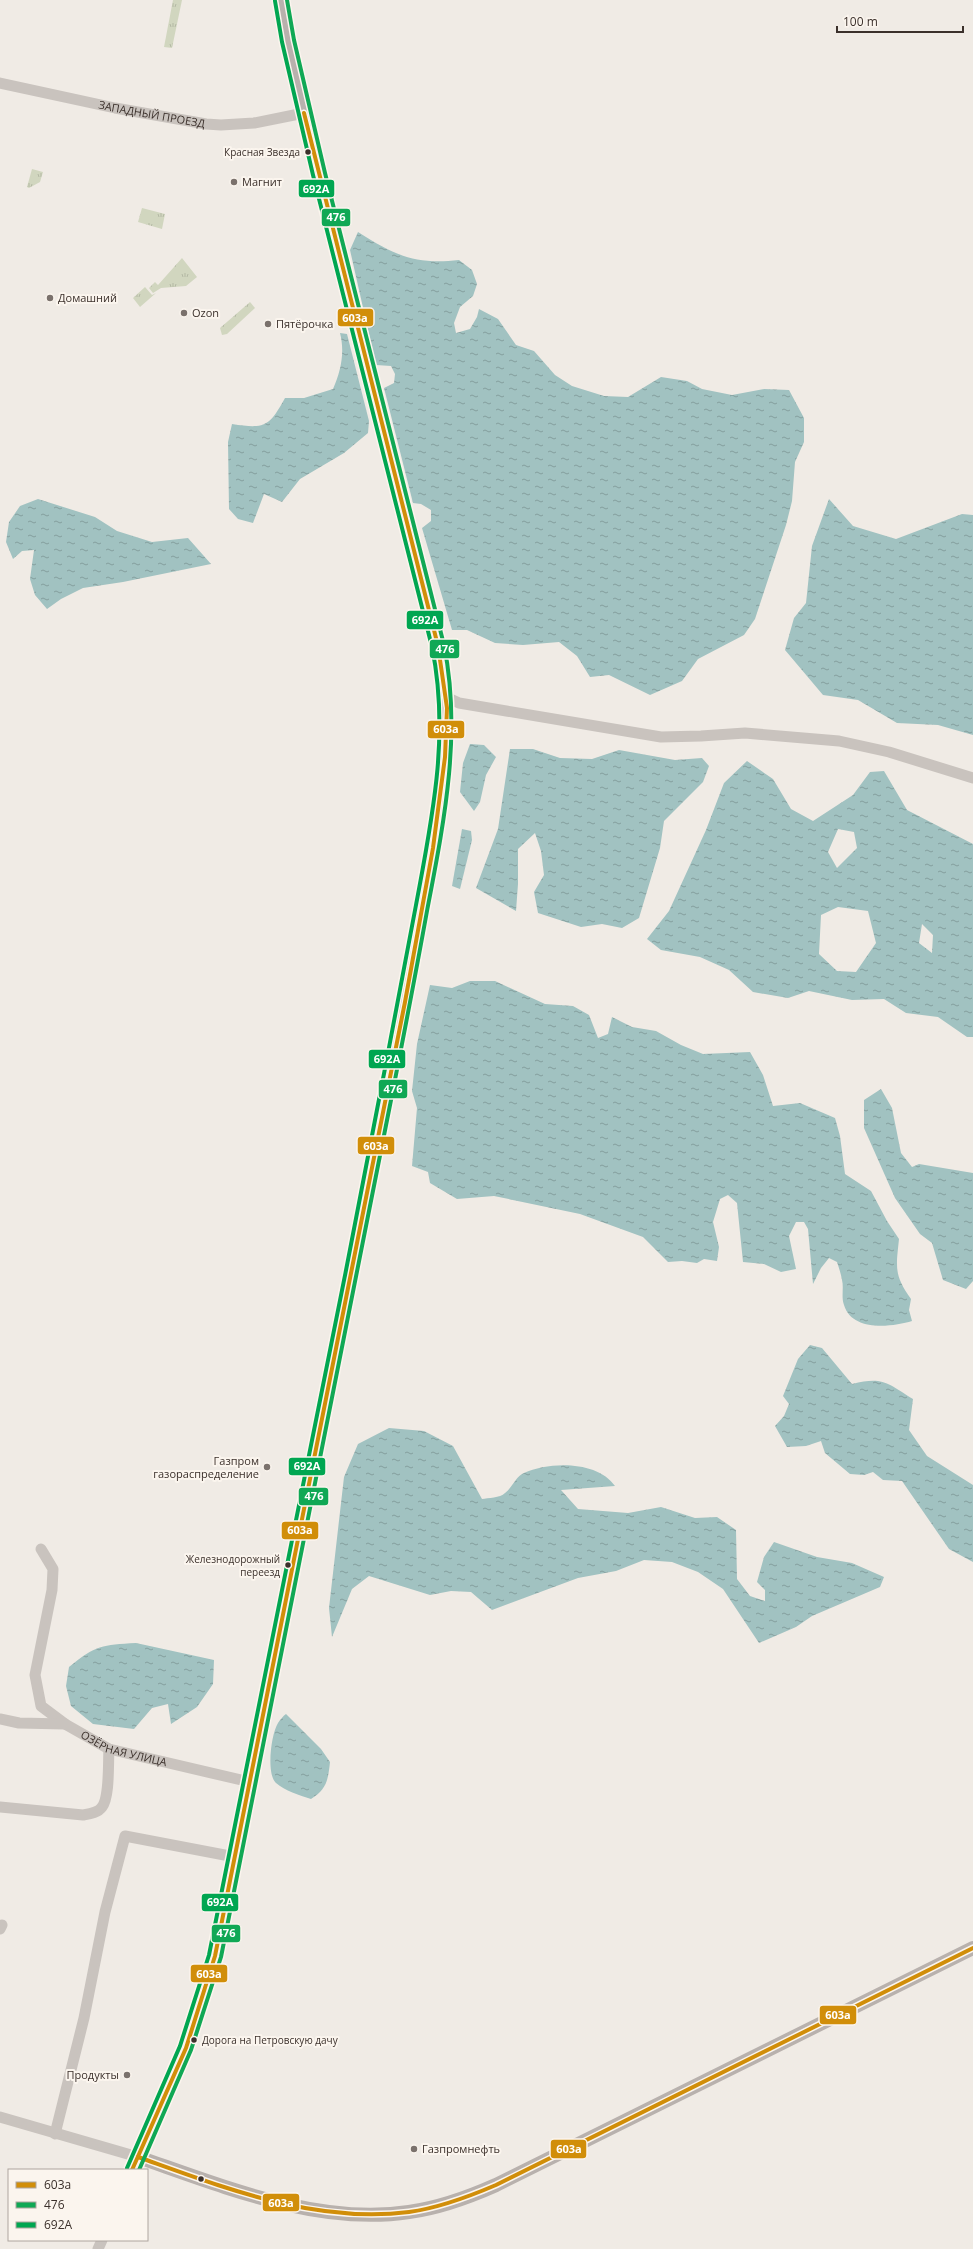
<svg xmlns="http://www.w3.org/2000/svg" width="973" height="2249" font-family="'Open Sans',sans-serif">
<defs>
<pattern id="park-tufts" width="24" height="20" patternUnits="userSpaceOnUse"><rect width="24" height="20" fill="#d1d6bf"/><path d="M3 7l-1-3M5 7V3M7 7l1-3M15 17l-1-3M17 17v-4M19 17l1-3" fill="none" stroke="#b4b8a4"/></pattern>
<pattern id="water-ripples" width="26" height="14" patternUnits="userSpaceOnUse"><rect width="26" height="14" fill="#a1c2c1"/><path d="M2 4q2-2 4 0t4 0M15 11q2-2 4 0t4 0" fill="none" stroke="#849e9d"/></pattern>
</defs>
<rect width="100%" height="100%" fill="#f0ebe5"/>
<g fill="url(#park-tufts)">
<path d="M173,0h9l-10,48 -8,-1z"/>
<path d="M32,169l11,3 -3,10 -11,6 -2,-1z"/>
<path d="M142,208l23,6 -3,15 -24,-7z"/>
<path d="M182,258l15,19 -11,9 -25,2 -8,5 -4,-5 6,-6 3,3z"/>
<path d="M145,287l7,8 4,-2 -16,14 -7,-9z"/>
<path d="M250,302l5,6 -28,26 -5,1 -2,-7z"/>
</g>
<g fill="url(#water-ripples)" fill-rule="evenodd">
<path d="M358,232c36,23 57,33 101,28l13,10 5,14 -4,12 -13,11 -6,16 2,10 14,-4 7,-12 2,-8 19,10 18,26 18,6 21,24 17,11 32,10 24,1 33,-20 26,4 15,8 30,6 32,-6 25,1 15,28v24l-9,20 -3,39 -6,24 -31,94 -11,16 -46,24 -16,22 -32,14 -41,-20 -19,2 -13,-21 -18,-14 -36,3 -28,-2 -28,-13h-15l-30,-102 9,-7v-11l-10,-6 -8,-1 -29,-115 10,-5 1,-9 -4,-8 -15,-1 -26,-115z"/>
<path d="M340,333l7,1 22,87 -1,12 -24,20 -44,26 -18,23 -18,-8 -11,29 -15,-4 -9,-10 -1,-67 4,-18c33,5 37,3 53,-26h19l29,-9c8,-18 12,-37 7,-56z"/>
<path d="M38,499l57,18 22,14 35,11 36,-4 23,26 -88,18 -40,6 -22,11 -14,10 -12,-14 -5,-16 4,-29 -12,1 -9,8 -7,-17 3,-20 11,-16z"/>
<path d="M829,499l24,27 43,13 66,-25 11,1v220l-35,-10 -41,-2 -39,-23 -35,-5 -38,-45 9,-32 12,-15 6,-57z"/>
<path d="M470,744l14,1 12,12 -10,18 -6,27 -6,9 -14,-19 3,-29z"/>
<path d="M510,749h23l27,9 32,1 27,-9 56,10 27,-2 7,8 -6,16 -39,39 -4,27 -21,70 -17,10 -20,-4 -21,3 -43,-14 -4,-21 10,-17 -3,-24 -6,-18 -17,16v35l-2,27 -40,-23 22,-59z"/>
<path d="M747,761l26,18 18,30 22,12 40,-26 17,-23 14,-1 23,39 66,34v193h-6l-29,-20 -32,-4 -22,-14 -32,1 -43,-9 -21,7 -35,-6 -24,-22 -29,-13 -39,-7 -14,-11 22,-28 37,-81 18,-47zM838,829l16,3 3,16 -20,20 -9,-16zM838,907l30,4 8,32 -20,29 -19,-1 -18,-17 2,-39zM922,924l11,11 -1,18 -13,-10z"/>
<path d="M462,829l9,2 1,9 -12,49 -8,-3z"/>
<path d="M470,981h25l50,23 28,2 16,9 9,23 10,-4 4,-17 20,10 24,4 25,14 22,9 47,-2 13,23 10,31 27,-3 35,15 5,18 5,38 26,17 16,30 12,18c-3,29 -5,36 12,60l-2,11 3,11c-20,6 -60,11 -68,-16 -3,-8 0,-17 -2,-25 -1,-6 -3,-12 -5,-18l-8,-4 -8,10 -8,16 -5,-55 -4,-7h-8l-7,14 7,33 -15,3 -17,-8 -21,-2 -6,-59 -9,-8 -8,4 -7,23 6,25 -2,14 -13,-2 -7,4 -15,-2 -14,1 -25,-25 -63,-23 -86,-18 -37,3 -27,-16 -2,-11 -16,-6 5,-58 -5,-17 5,-47 13,-59 22,3z"/>
<path d="M881,1089l11,19 9,45 11,14 7,-3 54,9v108l-7,8 -23,-9 -11,-37 -12,-9 -25,-36 -31,-70v-28z"/>
<path d="M810,1345l12,3 30,36c31,-8 35,-1 61,15l-4,31 18,26 46,29v77l-24,-13 -47,-68 -19,-1 -10,-8 -9,3 -14,-1 -25,-21 -4,-12 -15,5 -19,1 -12,-21 9,-10 5,-12 -6,-8 15,-37z"/>
<path d="M389,1428l35,3 29,15 29,53c6,-1 18,-1 23,-6 7,-5 11,-17 19,-20 26,-12 74,-12 91,13l-54,4 17,19 50,4 33,-6 34,11 22,-1 19,13 1,49 13,17 15,5v-11l-8,-8 7,-25 10,-15 43,15 35,6 32,14 -4,10 -68,29 -16,11 -37,16 -36,-54 -25,-17 -26,-10 -28,-2 -28,11 -38,7 -86,32 -21,-18 -20,-1 -21,4 -61,-19 -17,13 -20,48 -3,-29 15,-131 14,-33z"/>
<path d="M136,1643l78,17 -1,24 -16,23 -26,17 -3,-20 -16,4 -18,21 -41,-5 -22,-18 -5,-20 3,-19c27,-22 33,-22 67,-24z"/>
<path d="M286,1714l35,35 9,13c-2,18 -3,27 -19,37 -12,-4 -26,-8 -35,-16 -10,-9 -5,-49 2,-60 2,-3 5,-7 8,-9z"/>
</g>
<g fill="none" stroke-linecap="round" stroke-linejoin="round">
<g stroke="#c9c3be" stroke-width="11">
<path id="s1" d="M0,83l115,25 91,16 15,1 33,-2 50,-10"/>
<path d="M446,697l13,6 202,34 40,-1 44,-3 94,8 50,11 84,26"/>
<path d="M41,1549l12,20 -1,21 -17,85 6,31 24,18"/>
<path id="s2" d="M0,1719l19,4 46,1 44,25 141,33"/>
<path d="M0,1807l83,8c6,-1 15,-2 19,-8 8,-10 6,-45 7,-58"/>
<path d="M0,1929l2,-4"/>
<path d="M0,2117l138,40 -6,13"/>
<path d="M55,2134l29,-116 21,-106 20,-76 110,21"/>
<path d="M98,2249l4,-9"/>
</g>
<path stroke="#b8b1ad" stroke-width="14" d="M281,0l7,41 31,133 119,472c4,21 8,42 9,63 2,74 -17,157 -30,230l-194,981 -17,67 -20,61 -48,109c84,29 181,69 271,55 30,-4 60,-15 87,-27l477,-237"/>
<defs>
<g id="bus-1">
<path d="M138,2157c87,31 177,67 271,55 30,-4 59,-15 87,-27l477,-237"/>
<path d="M132,2170l54,-122 29,-92 190,-954 28,-154 12,-91 2,-49 -9,-62 -134,-533"/>
</g>
<path id="bus-2" d="M139,2170l52,-120 30,-93c58,-287 116,-574 171,-862 12,-61 24,-123 35,-184 17,-89 35,-177 17,-266l-119,-472 -31,-133 -7,-40"/>
<path id="bus-3" d="M127,2168l53,-122 29,-91c58,-289 117,-577 172,-866 12,-61 23,-122 35,-184 16,-86 34,-170 16,-258l-119,-472 -31,-133 -7,-41"/>
</defs>
<use href="#bus-1" stroke="#fbf5ee" stroke-width="7"/>
<use href="#bus-2" stroke="#fbf5ee" stroke-width="7"/>
<use href="#bus-3" stroke="#fbf5ee" stroke-width="7"/>
<use href="#bus-1" stroke="#d18e09" stroke-width="4"/>
<use href="#bus-2" stroke="#10a855" stroke-width="4"/>
<use href="#bus-3" stroke="#00a651" stroke-width="4"/>
</g>
<g fill="#3b302b" stroke="#fbf5ee" stroke-width="1.5">
<circle cx="308" cy="152" r="3.5"/>
<circle cx="288" cy="1565" r="3.5"/>
<circle cx="194" cy="2040" r="3.5"/>
<circle cx="201" cy="2179" r="3.5"/>
</g>
<g fill="#7a716c" stroke="#fbf5ee" stroke-width="1.5">
<circle cx="234" cy="182" r="4"/>
<circle cx="50" cy="298" r="4"/>
<circle cx="184" cy="313" r="4"/>
<circle cx="268" cy="324" r="4"/>
<circle cx="267" cy="1467" r="4"/>
<circle cx="127" cy="2075" r="4"/>
<circle cx="414" cy="2149" r="4"/>
</g>
<g text-anchor="middle" stroke-width="4" stroke-linejoin="round" paint-order="stroke">
<g font-size="10" fill="#3b302b" stroke="#fbf5ee" text-anchor="end">
<text x="300" y="156">Красная Звезда</text>
<text x="280" y="1563">Железнодорожный<tspan x="280" dy="13">переезд</tspan></text>
<text x="202" y="2044" text-anchor="start">Дорога на Петровскую дачу</text>
</g>
<g font-size="11" fill="#3b302b" stroke="#fbf5ee">
<text dy="4" stroke="none"><textPath href="#s1" startOffset="155">ЗАПАДНЫЙ ПРОЕЗД</textPath></text>
<text dy="4" stroke="none"><textPath href="#s2" startOffset="130">ОЗЁРНАЯ УЛИЦА</textPath></text>
</g>
<g font-size="11" fill="#3b302b" stroke="#fbf5ee" text-anchor="start">
<text x="242" y="186">Магнит</text>
<text x="58" y="302">Домашний</text>
<text x="192" y="317">Ozon</text>
<text x="276" y="328">Пятёрочка</text>
<text x="259" y="1465" text-anchor="end">Газпром<tspan x="259" dy="13">газораспределение</tspan></text>
<text x="119" y="2079" text-anchor="end">Продукты</text>
<text x="422" y="2153">Газпромнефть</text>
</g>
</g>
<g stroke="#fbf5ee" stroke-width="1.5">
<rect x="298" y="179" width="37" height="19" rx="4" fill="#00a651"/>
<rect x="321" y="208" width="30" height="19" rx="4" fill="#10a855"/>
<rect x="337" y="308" width="37" height="19" rx="4" fill="#d18e09"/>
<rect x="406" y="610" width="38" height="20" rx="4" fill="#00a651"/>
<rect x="429" y="639" width="31" height="20" rx="4" fill="#10a855"/>
<rect x="427" y="720" width="38" height="19" rx="4" fill="#d18e09"/>
<rect x="368" y="1049" width="38" height="20" rx="4" fill="#00a651"/>
<rect x="378" y="1079" width="30" height="20" rx="4" fill="#10a855"/>
<rect x="357" y="1136" width="38" height="19" rx="4" fill="#d18e09"/>
<rect x="288" y="1457" width="38" height="19" rx="4" fill="#00a651"/>
<rect x="298" y="1487" width="31" height="19" rx="4" fill="#10a855"/>
<rect x="281" y="1521" width="38" height="19" rx="4" fill="#d18e09"/>
<rect x="201" y="1893" width="38" height="19" rx="4" fill="#00a651"/>
<rect x="211" y="1924" width="30" height="19" rx="4" fill="#10a855"/>
<rect x="190" y="1964" width="38" height="19" rx="4" fill="#d18e09"/>
<rect x="819" y="2005" width="38" height="20" rx="4" fill="#d18e09"/>
<rect x="550" y="2139" width="37" height="20" rx="4" fill="#d18e09"/>
<rect x="262" y="2193" width="38" height="19" rx="4" fill="#d18e09"/>
</g>
<g font-size="11" text-anchor="middle" font-weight="bold" fill="#fff">
<text x="316" y="193">692А</text>
<text x="336" y="221">476</text>
<text x="355" y="322">603а</text>
<text x="425" y="624">692А</text>
<text x="445" y="653">476</text>
<text x="446" y="733">603а</text>
<text x="387" y="1063">692А</text>
<text x="393" y="1093">476</text>
<text x="376" y="1150">603а</text>
<text x="307" y="1470">692А</text>
<text x="314" y="1500">476</text>
<text x="300" y="1534">603а</text>
<text x="220" y="1906">692А</text>
<text x="226" y="1937">476</text>
<text x="209" y="1978">603а</text>
<text x="838" y="2019">603а</text>
<text x="569" y="2153">603а</text>
<text x="281" y="2207">603а</text>
</g>
<rect x="8" y="2169" width="140" height="72" fill="#fbf5ee" stroke="#aea6a0"/>
<rect x="16" y="2182" width="20" height="6" fill="#d18e09" stroke="#aea6a0"/>
<text x="44" y="2189" font-size="12" fill="#3b302b">603а</text>
<rect x="16" y="2202" width="20" height="6" fill="#10a855" stroke="#aea6a0"/>
<text x="44" y="2209" font-size="12" fill="#3b302b">476</text>
<rect x="16" y="2222" width="20" height="6" fill="#00a651" stroke="#aea6a0"/>
<text x="44" y="2229" font-size="12" fill="#3b302b">692А</text>
<path d="M837 26v6h126v-6" fill="none" stroke="#3b302b" stroke-width="2"/>
<text x="843" y="26" font-size="12" fill="#3b302b" stroke="#fbf5ee" stroke-width="3" paint-order="stroke">100 m</text>
</svg>
